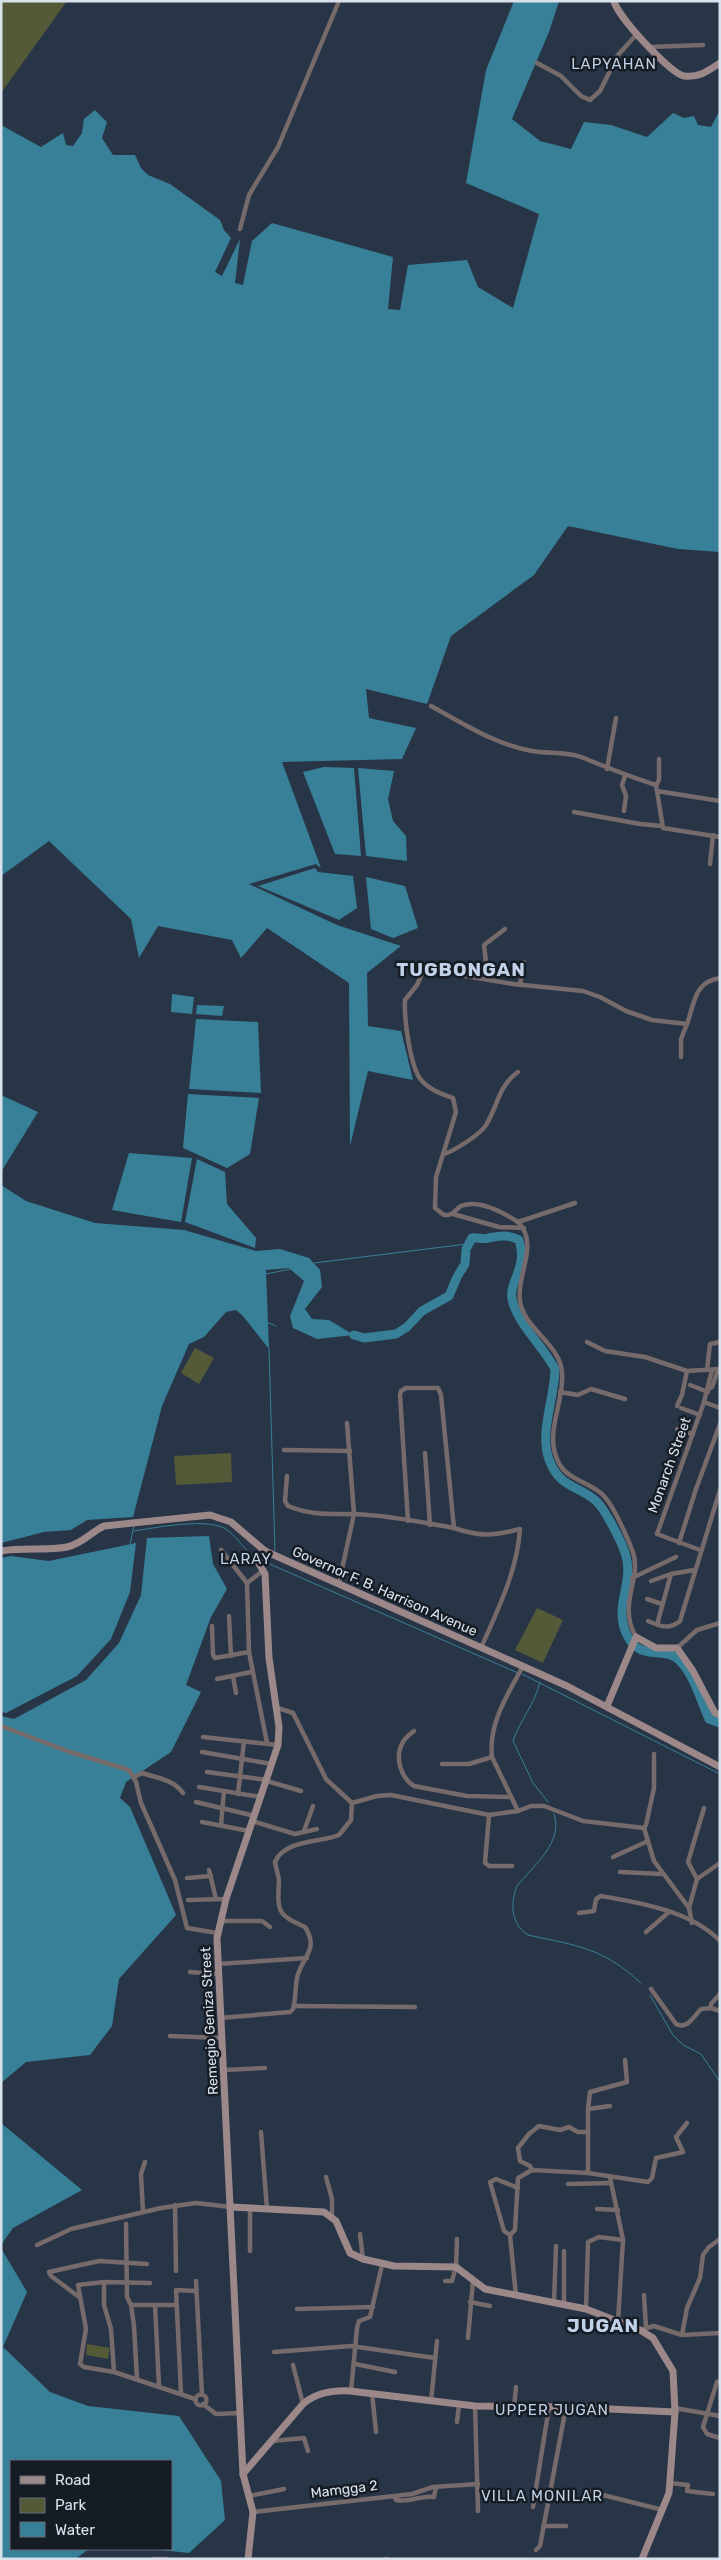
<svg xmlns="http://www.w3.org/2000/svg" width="721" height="2560" font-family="Rubik,sans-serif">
<rect width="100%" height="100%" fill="#283547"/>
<g fill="#545a38">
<path d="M1,1h66l-66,92z"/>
<path d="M195,1348l19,10 -15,26 -18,-11z"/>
<path d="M231,1453l1,29 -56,3 -2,-29z"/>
<path d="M537,1608l26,12 -20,43 -28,-13z"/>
<path d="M87,2344l23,4 -2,11 -22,-4z"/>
</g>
<g fill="#378097">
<path d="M514,1h45l-10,31 -37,87 28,22 31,8 13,-27 27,3 36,12 26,-24 11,5 10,-2 4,9 13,2 9,-17v442l-42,-3 -110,-23 -34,49 -83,61 -24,68 -61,-15 3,29 47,10 -14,31 -120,3 39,106 -5,-4 -67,20 88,41 64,21 -34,27 1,53 33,5 12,49 -45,-9 -18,75 -1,-163 -82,-55 -26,30 -9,-18 -74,-14 -19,32 -8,-39 -82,-78 -48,35v-751l40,22 22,-14 3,12 7,1 9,-13 2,-14 11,-9 12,12 -5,16 11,17h22l6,13 7,7 22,9 50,36 4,10 7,8 -16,34 7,4 18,-37 -5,44 8,2 9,-44 20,-18 121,34 -5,52 12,1 8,-45 59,-5 11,27 35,21 26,-94 -73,-31 20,-113z"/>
<path d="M324,767l30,1 7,88 -26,-2 -32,-82z"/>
<path d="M358,768l36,3 -6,28 5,22 13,15 1,25 -41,-5z"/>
<path d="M315,868l3,4 35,4 4,32 -18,12 -81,-34z"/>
<path d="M366,877l39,9 13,42 -25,10 -22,-9z"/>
<path d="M172,994l22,3 -2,17 -21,-2z"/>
<path d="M197,1005l27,1 -2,10 -26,-2z"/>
<path d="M196,1019l62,3 3,71 -72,-4z"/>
<path d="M188,1094l71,4 -9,56 -23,14 -44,-20z"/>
<path d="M1,1095l37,17 -37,60z"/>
<path d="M129,1153l63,5 -11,64 -69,-12z"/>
<path d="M197,1159l28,13 2,32 29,34 -1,10 -70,-26z"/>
<path d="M1,1185l25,16 69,22 89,7 72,21 24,-2 29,9 11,12 2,17 -17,22 7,10 17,1 25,15 -37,4 -24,-11 -3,-12 14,-35 -15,-13 -23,2 3,79 -26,-33 -7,-6 -10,2 -22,25 -15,7 -27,62 -29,111 -46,3 -16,10 -27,2 -43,11z"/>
<path d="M209,1536l4,28 14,25 -16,28 -25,68 15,7 -30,60 -45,30 -6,16 10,9 46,108 -57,64 -7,47 -22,29 -64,7 -25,21v-367l13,3 72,-39 33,-37 22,-48 6,-57z"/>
<path d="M136,1543l-6,49 -19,47 -34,37 -71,37 -5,-1v-154l10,-2 38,5z"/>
<path d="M1,2123l81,67 -69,38 -12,17z"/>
<path d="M1,2248l26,44 -24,55 47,45 38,14 91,10 42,65 4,39 -36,33 -37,-4h19v-88h-160v88h78l-14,10h-74z"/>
</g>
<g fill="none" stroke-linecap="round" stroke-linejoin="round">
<g stroke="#378097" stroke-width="1">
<path d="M154,1229l18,1"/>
<path d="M314,1263l153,-19"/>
<path d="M266,1274l25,-5"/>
<path d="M267,1322l9,4"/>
<path d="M269,1349l6,202"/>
<path d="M133,1531c23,-3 77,-15 96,0 10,9 16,20 28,27"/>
<path d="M130,1544l4,-18"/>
<path d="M263,1561l255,112"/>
<path d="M522,1674l198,100"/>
<path d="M540,1682c-5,22 -20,38 -27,59l20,42 15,19"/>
<path d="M554,1814c10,28 -21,52 -37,72 -7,18 -6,38 11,49 50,11 73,12 113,48"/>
<path d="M650,1995l23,40 10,10 18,9 19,28"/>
</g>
<path stroke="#378097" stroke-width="9" d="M354,1335l10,3 32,-4 11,-7 15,-16 27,-15 8,-19 8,-13 1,-15 6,-11c6,-1 11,2 16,0 12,-2 20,-4 31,2 10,30 -13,42 -6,63 8,25 30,43 42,66 0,29 -17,65 -5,93 10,25 28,24 45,38 9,7 28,44 31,56 8,28 -14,52 2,81 13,25 37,8 52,24 14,14 21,40 29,58l11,4"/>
<g stroke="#776a6b" stroke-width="4.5">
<path d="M650,47l53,-2"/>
<path d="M537,63l24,13 20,20 9,4 10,-9 18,-36 18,-20"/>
<path d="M240,229l9,-34 29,-48 61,-146"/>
<path d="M431,706c31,17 65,39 101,45 16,3 33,0 49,6 25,10 49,20 75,28"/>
<path d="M607,769l9,-51"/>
<path d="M656,785l7,43 57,9"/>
<path d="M656,785l3,-5v-21"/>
<path d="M657,791l63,10"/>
<path d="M624,811l2,-15 -4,-11 3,-9"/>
<path d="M574,812l66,12 22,2"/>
<path d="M710,864l3,-29"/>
<path d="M488,980l-4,-35 21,-16"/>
<path d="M520,985l4,-23"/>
<path d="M681,1057v-18l6,-15"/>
<path d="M444,1154c10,-3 37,-20 42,-29 12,-19 12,-39 32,-53"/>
<path d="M575,1203l-57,19c22,23 -2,52 2,79 4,28 40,43 42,71 3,31 -20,63 -2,93 9,15 31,18 43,30 11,11 24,42 30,57 9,28 -16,52 3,85"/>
<path d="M453,1214l46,13 25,1"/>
<path d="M518,1222c-14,-9 -39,-23 -57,-16 -5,3 -7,8 -13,9h-4l-9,-7 1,-31 20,-65 -3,-14c-11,-4 -23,-8 -31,-17 -12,-12 -18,-64 -17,-81l12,-15 7,-16 89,15 70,7 17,6 26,14 26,9 35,4c8,-22 7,-42 33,-46"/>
<path d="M587,1342l18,9 40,6 42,14 33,-2"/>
<path d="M707,1370l3,-26 10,-2"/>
<path d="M690,1385l18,7"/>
<path d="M709,1389l3,-2 6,-17"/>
<path d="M560,1392l18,3 13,-6 34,10"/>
<path d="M704,1402l16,6"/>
<path d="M677,1406l5,-11 5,-24"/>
<path d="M681,1408l19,7"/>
<path d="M677,1429l16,5"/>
<path d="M284,1450l66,1"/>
<path d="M425,1453l5,72"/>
<path d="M287,1476l-2,25 3,5c29,12 51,6 81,9 28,2 57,8 85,13l-13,-133 -3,-7h-32l-5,3 -1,4 8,126"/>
<path d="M454,1528c27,9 39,8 66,1 -3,43 -22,80 -39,119"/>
<path d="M679,1543l17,-54 24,-65"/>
<path d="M221,1550l26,33 2,69 18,91"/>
<path d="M700,1550l-43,-16 47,-132 8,-32"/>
<path d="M671,1574l-13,47v4c8,3 15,2 22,-4l40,-131"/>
<path d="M632,1578l44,-21"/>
<path d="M651,1581l20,-7 23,-4"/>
<path d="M247,1583l17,-13"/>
<path d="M339,1583l15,-69 -7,-91"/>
<path d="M647,1599l15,5"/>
<path d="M229,1616l2,40"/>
<path d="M648,1621l10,4"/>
<path d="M212,1626l1,29 2,3 34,-6"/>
<path d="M677,1648l20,-18 23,-7"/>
<path d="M233,1676l3,17"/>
<path d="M217,1679l34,-7"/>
<path d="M1,1726l69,26 59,18 7,12 5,21 34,77 12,48 30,5"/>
<path d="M414,1731c-4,3 -9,7 -11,11 -9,15 -2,36 11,44l53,10 44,1"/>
<path d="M203,1737l75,8"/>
<path d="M202,1752l70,12"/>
<path d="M442,1764h27l23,-7"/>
<path d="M207,1772l60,8"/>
<path d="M134,1777l8,-4c15,5 31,6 41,20"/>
<path d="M267,1781l34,10"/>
<path d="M199,1787l62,10"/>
<path d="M238,1794l6,-53"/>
<path d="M196,1802l59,14"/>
<path d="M352,1803l25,-7 14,-1 98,20 29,-4 13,-5h13l39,15 61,7"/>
<path d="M518,1811l-26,-54c-4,-33 16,-63 31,-91"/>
<path d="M489,1815l-4,48 4,3h23"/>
<path d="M252,1821l43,13 22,-5"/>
<path d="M202,1822l47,9"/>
<path d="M221,1825l3,-34"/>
<path d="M644,1828l10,33 35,47 3,15"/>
<path d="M644,1828l2,-3 8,-37v-34"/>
<path d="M304,1831l9,-25"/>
<path d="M613,1857l35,-16"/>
<path d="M209,1870l7,29"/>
<path d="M620,1872l42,2"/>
<path d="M187,1878l24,-2"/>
<path d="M697,1879l-9,-17 16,-54"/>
<path d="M188,1900l38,-1"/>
<path d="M689,1908l8,-29 23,-16"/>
<path d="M579,1913l15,-2 2,-12 5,-3c40,7 90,15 119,45"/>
<path d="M221,1921h41l8,6"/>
<path d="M646,1932l23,-20"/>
<path d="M217,1964l90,-6"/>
<path d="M190,1972l27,2"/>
<path d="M651,1989l25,35c11,6 18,-8 25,-15l10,-1 9,3"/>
<path d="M294,2006l121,1"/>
<path d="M711,2008v-4l9,-10"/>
<path d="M220,2018l70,-6 3,-3c3,-10 2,-21 4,-31 4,-20 23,-28 8,-51 -27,-12 -28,-15 -26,-45 0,-6 -3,-13 -4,-20 10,-23 45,-19 64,-27l12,-15 1,-17 -26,-24 -33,-66 -18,-6"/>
<path d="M170,2036l51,2"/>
<path d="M224,2070l41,-2"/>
<path d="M588,2109l2,-17 37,-10 -2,-22"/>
<path d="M261,2132l6,77"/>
<path d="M532,2170l-2,-4 -10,-5 -2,-13 11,-14 10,-8 21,4 9,-3 9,5h9"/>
<path d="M588,2173v-64l22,-3"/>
<path d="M326,2177l6,22v17"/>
<path d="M610,2177l13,63 -5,81"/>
<path d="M568,2184l43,-1"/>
<path d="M175,2205l1,66"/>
<path d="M597,2209l21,1"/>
<path d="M143,2212l-2,-38 4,-12"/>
<path d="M126,2224l1,73 4,8 3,21 3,53"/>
<path d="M360,2234l3,25"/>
<path d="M510,2235l5,-5 3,-52 14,-8 56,3 60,9 4,-4 4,-20 27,-6 -7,-15 11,-14"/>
<path d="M37,2245l34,-16 90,-21 35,-5 35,4"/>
<path d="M250,2251v-42"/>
<path d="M196,2281l6,114"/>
<path d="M445,2281h7l4,-14 1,-28"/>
<path d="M104,2282v23l7,24 3,43"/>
<path d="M150,2283l-46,-1 -26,3 8,44 -6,35 4,3 30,5 81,27"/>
<path d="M644,2295l2,32"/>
<path d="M516,2296l-6,-61 -6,-4 -14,-49 6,-3 22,9"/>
<path d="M79,2297l-28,-21 -2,-4 50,-11 48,3"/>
<path d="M554,2301l2,-55"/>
<path d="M470,2302l20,4"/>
<path d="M564,2303v-52"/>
<path d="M131,2305h45"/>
<path d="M155,2305l4,81"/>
<path d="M297,2309l76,-2"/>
<path d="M586,2309l2,-67 11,-5 24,3"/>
<path d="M640,2330l14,-4 28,9 38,-2"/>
<path d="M682,2335l5,-27 13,-30 3,-23 6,-8 11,-8"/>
<path d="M468,2338l5,-57"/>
<path d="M274,2352l77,-6 84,12"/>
<path d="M355,2364l40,8"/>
<path d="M293,2365l10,39"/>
<path d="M720,2381l-3,1 -14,45 4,7 13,4"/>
<path d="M351,2391l6,-63 2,-7 11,-4 12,-52"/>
<path d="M181,2393l-5,-103 20,1"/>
<path d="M372,2393l4,39"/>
<circle cx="201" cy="2400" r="5.5"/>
<path d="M431,2402l6,-61"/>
<path d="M203,2404l13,10 24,-1"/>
<path d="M475,2406l3,105"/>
<path d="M514,2407l2,-20"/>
<path d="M675,2408l45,8"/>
<path d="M457,2422l2,-17"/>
<path d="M272,2441l32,-3 4,13"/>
<path d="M670,2483l18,2 -1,6 26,3"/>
<path d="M591,2492l72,18"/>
<path d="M249,2496l35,-7"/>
<path d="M394,2496l2,4c12,3 25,-5 38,-3l2,-10"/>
<path d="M533,2507l16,-100"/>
<path d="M253,2512l159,-18 21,-7 45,-3"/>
<path d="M543,2526h23"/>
<path d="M536,2550l4,-4 26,-139"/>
<path d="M154,2559h13"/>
<path d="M386,2559h1"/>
</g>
<g stroke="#9c8889" stroke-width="7">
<path d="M614,1c3,15 57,73 70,75 15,2 24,-5 36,-13"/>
<path d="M1,1551c22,-4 45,0 66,-4 15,-3 24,-15 37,-21l106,-11 21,7 34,29 302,135 153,81"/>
<path d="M607,1706l29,-69 20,11h21l16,23 22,42 5,2"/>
<path d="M231,2207l93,5 12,9 14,32 13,6 31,7 62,1 29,22 101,20 54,21 13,8 20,33 2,41 -6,81 -27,66"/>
<path d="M243,2474l60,-70c14,-12 30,-14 47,-13l125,15 91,1 109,5"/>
<path d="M248,2559l5,-47 -10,-38 -26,-536 9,-39 52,-154 1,-18 -10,-69 -4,-84 -7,-12 7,-11"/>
</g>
</g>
<g text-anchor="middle" stroke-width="5" stroke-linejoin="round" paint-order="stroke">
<g font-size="14" fill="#d9e1ed" stroke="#161c24">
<text transform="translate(669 1465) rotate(-70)" y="5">Monarch Street</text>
<text transform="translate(385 1591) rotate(24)" y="5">Governor F. B. Harrison Avenue</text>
<text transform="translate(209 2021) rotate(-93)" y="5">Remegio Geniza Street</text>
<text transform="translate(344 2489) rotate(-7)" y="5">Mamgga 2</text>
</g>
<g font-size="15" letter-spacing="1" fill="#c1d2e8" stroke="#161c24">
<text x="614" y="69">LAPYAHAN</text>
<text x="246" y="1564">LARAY</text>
<text x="552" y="2415">UPPER JUGAN</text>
<text x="542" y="2501">VILLA MONILAR</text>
</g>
<g font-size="19" font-weight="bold" letter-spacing="1" fill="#c1d2e8" stroke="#161c24">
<text x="461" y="976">TUGBONGAN</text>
<text x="603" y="2332">JUGAN</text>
</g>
</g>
<rect width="721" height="2560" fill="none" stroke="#d9e1ed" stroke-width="5"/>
<rect x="10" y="2460" width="162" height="90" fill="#161c24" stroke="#646b74"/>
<rect x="20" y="2476" width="25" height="8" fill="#9c8889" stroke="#646b74"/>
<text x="55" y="2485" font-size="15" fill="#d9e1ed">Road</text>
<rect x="20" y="2498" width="25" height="15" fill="#545a38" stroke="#646b74"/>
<text x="55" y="2510" font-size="15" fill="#d9e1ed">Park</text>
<rect x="20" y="2522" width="25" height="15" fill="#378097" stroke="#646b74"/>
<text x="55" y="2535" font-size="15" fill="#d9e1ed">Water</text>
</svg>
